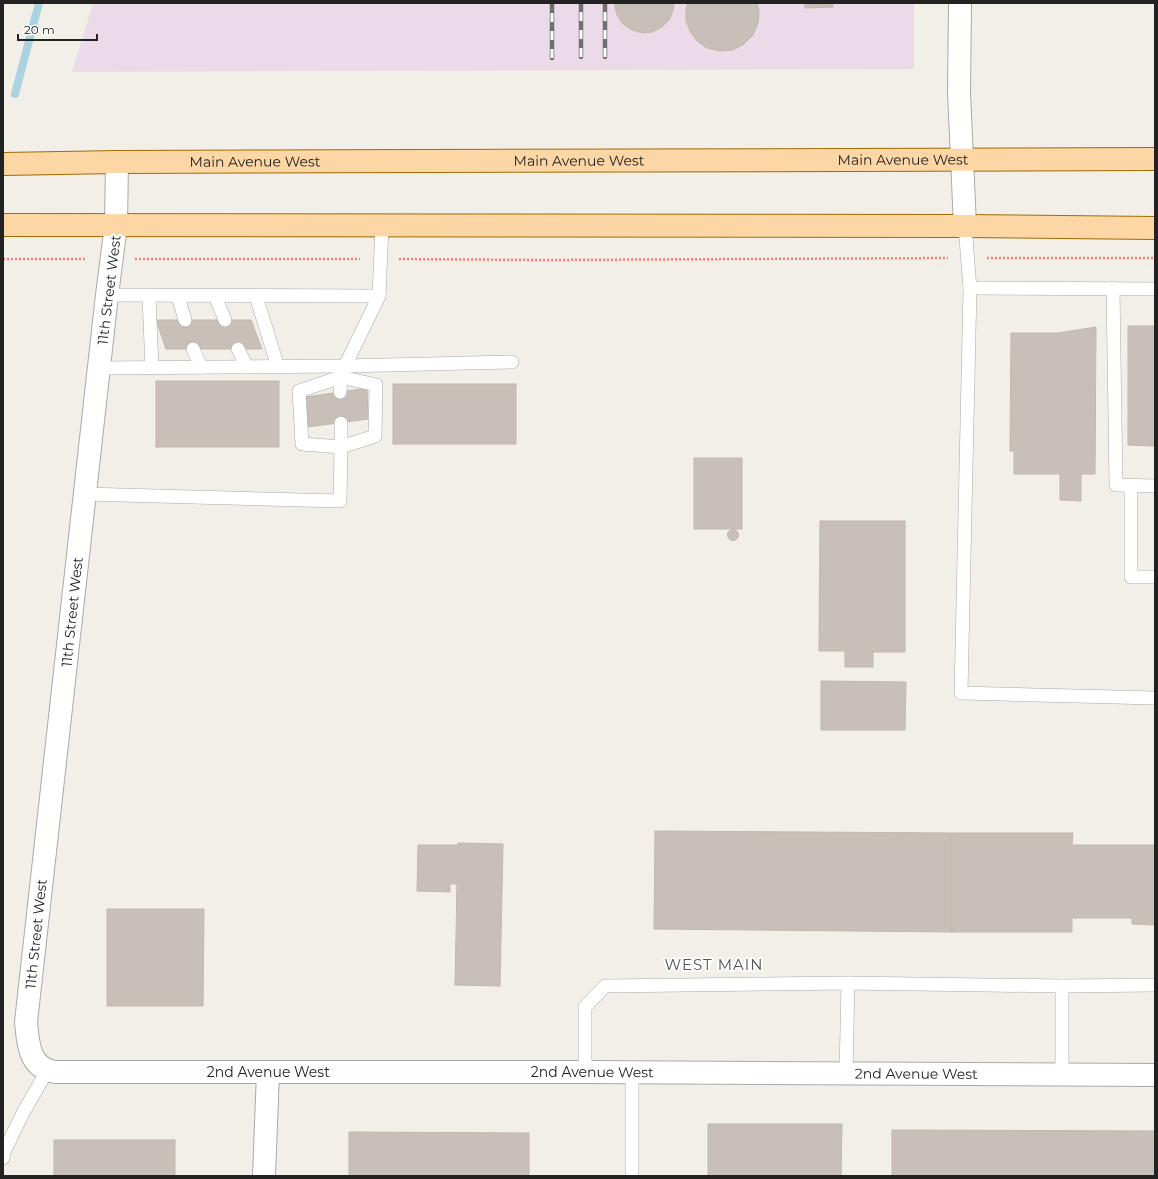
<svg xmlns="http://www.w3.org/2000/svg" width="1158" height="1179" font-family="Montserrat,sans-serif">
<rect width="100%" height="100%" fill="#f2efe9"/>
<path fill="#ebdbe8" d="M93,3h821v66l-842,3z"/>
<g fill="none" stroke-linecap="round" stroke-linejoin="round">
<path stroke="#aad3df" stroke-width="8" d="M15,94l24,-91"/>
</g>
<g fill="#c7bfb8" stroke="#c4b6ab">
<path d="M615,3h59l-1,7 -4,10 -7,7 -10,5 -10,1 -10,-3 -9,-6 -5,-7 -3,-9z"/>
<path d="M688,3h69l2,8 -1,12 -5,12 -9,9 -11,6 -13,1 -13,-3 -10,-7 -7,-10 -4,-10v-12z"/>
<path d="M805,3h28v4l-28,1z"/>
<path d="M156,320h95l11,29h-96z"/>
<path d="M1128,326h27v120l-27,-1z"/>
<path d="M1096,327l-1,147h-14v27l-21,-1v-26h-46v-23h-4l1,-118h47z"/>
<rect x="156" y="381" width="123" height="66"/>
<rect x="393" y="384" width="123" height="60"/>
<path d="M367,388l1,31 -61,8 -1,-30z"/>
<rect x="694" y="458" width="48" height="71"/>
<path d="M820,521h85v131h-32v15h-28v-16h-26z"/>
<circle cx="733" cy="535" r="5.5"/>
<path d="M821,681l85,1 -1,48h-84z"/>
<path d="M655,831l297,2v99l-298,-3z"/>
<path d="M952,833h121l-1,12h83v80l-23,-1v-6h-60v14h-120z"/>
<path d="M458,843l45,1 -3,142 -45,-1 2,-101h-7v8l-33,-1 1,-46h40z"/>
<path d="M107,909h97l-1,97h-96z"/>
<path d="M708,1124h134l-1,52h-133z"/>
<path d="M892,1130l263,1v45h-263z"/>
<path d="M349,1132l180,1v43h-180z"/>
<rect x="54" y="1140" width="121" height="36"/>
</g>
<g fill="none" stroke-linecap="round" stroke-linejoin="round">
<defs>
<g id="service">
<path d="M965,226l5,62 -9,405 194,5"/>
<path d="M970,288l185,1"/>
<path d="M1113,288l3,197 39,1"/>
<path d="M107,295l272,1"/>
<path d="M149,296l3,72"/>
<path d="M178,296l7,24"/>
<path d="M215,296l10,24"/>
<path d="M256,296l22,71"/>
<path d="M193,349l8,18"/>
<path d="M238,349l9,18"/>
<path d="M99,368l246,-2 167,-4"/>
<path d="M341,377l35,8 -1,51 -34,11 -39,-3 -3,-53z"/>
<path d="M340,392l1,-15 4,-11 34,-70 3,-70"/>
<path d="M1131,486v91h24"/>
<path d="M85,494l255,7 1,-54v-24"/>
<path d="M1062,986l93,-1"/>
<path d="M585,1072v-65l20,-21 243,-3 214,3v88"/>
<path d="M846,1074l2,-91"/>
<path d="M3,1158l1,-6 19,-39 24,-42"/>
<path d="M632,1176v-103"/>
</g>
<g id="minor">
<path d="M960,3l-1,89 6,134"/>
<path id="s1" d="M117,162l-1,63 -9,70 -81,727c2,22 3,46 29,50h530l570,3"/>
<path d="M264,1176l4,-104"/>
</g>
<g id="primary">
<path id="s2" d="M3,164l114,-2 1038,-3"/>
<path d="M3,225l962,1 190,2"/>
</g>
</defs>
<use href="#service" stroke="#a9a9a9" stroke-width="14"/>
<use href="#minor" stroke="#a9a9a9" stroke-width="24"/>
<use href="#primary" stroke="#a06b00" stroke-width="24"/>
<g stroke="#fa8072" stroke-width="2.5" stroke-dasharray="2 2" stroke-linecap="butt">
<path d="M987,258h168"/>
<path d="M3,259h83"/>
<path d="M135,259h225"/>
<path d="M399,259l145,1 404,-2"/>
</g>
<use href="#service" stroke="#fff" stroke-width="13"/>
<use href="#minor" stroke="#fff" stroke-width="22"/>
<use href="#primary" stroke="#fcd6a4" stroke-width="22"/>
<defs>
<g id="rail">
<path d="M581,57v-54"/>
<path d="M605,57v-54"/>
<path d="M552,58v-55"/>
</g>
</defs>
<use href="#rail" stroke="#707070" stroke-width="4.5"/>
<use href="#rail" stroke="#fff" stroke-width="3" stroke-dasharray="9" stroke-linecap="butt"/>
</g>
<g text-anchor="middle" stroke-width="4" stroke-linejoin="round" paint-order="stroke">
<g font-size="14" fill="#222" stroke="#fff">
<text dy="5" stroke="none"><textPath href="#s2" startOffset="900">Main Avenue West</textPath></text>
<text dy="5" stroke="none"><textPath href="#s2" startOffset="576">Main Avenue West</textPath></text>
<text dy="5" stroke="none"><textPath href="#s2" startOffset="252">Main Avenue West</textPath></text>
<text transform="translate(109 290) rotate(-83)" y="5">11th Street West</text>
<text transform="translate(72 612) rotate(-84)" y="5">11th Street West</text>
<text transform="translate(36 934) rotate(-84)" y="5">11th Street West</text>
<text dy="5" stroke="none"><textPath href="#s1" startOffset="1142">2nd Avenue West</textPath></text>
<text dy="5" stroke="none"><textPath href="#s1" startOffset="1466">2nd Avenue West</textPath></text>
<text dy="5" stroke="none"><textPath href="#s1" startOffset="1790">2nd Avenue West</textPath></text>
</g>
<g font-size="15" letter-spacing="1" fill="#555" stroke="#fff">
<text x="714" y="970">WEST MAIN</text>
</g>
</g>
<rect width="1158" height="1179" fill="none" stroke="#222222" stroke-width="8"/>
<path d="M18 34v6h79v-6" fill="none" stroke="#222222" stroke-width="2"/>
<text x="24" y="34" font-size="12" fill="#222222" stroke="#ffffff" stroke-width="3" paint-order="stroke">20 m</text>
</svg>
